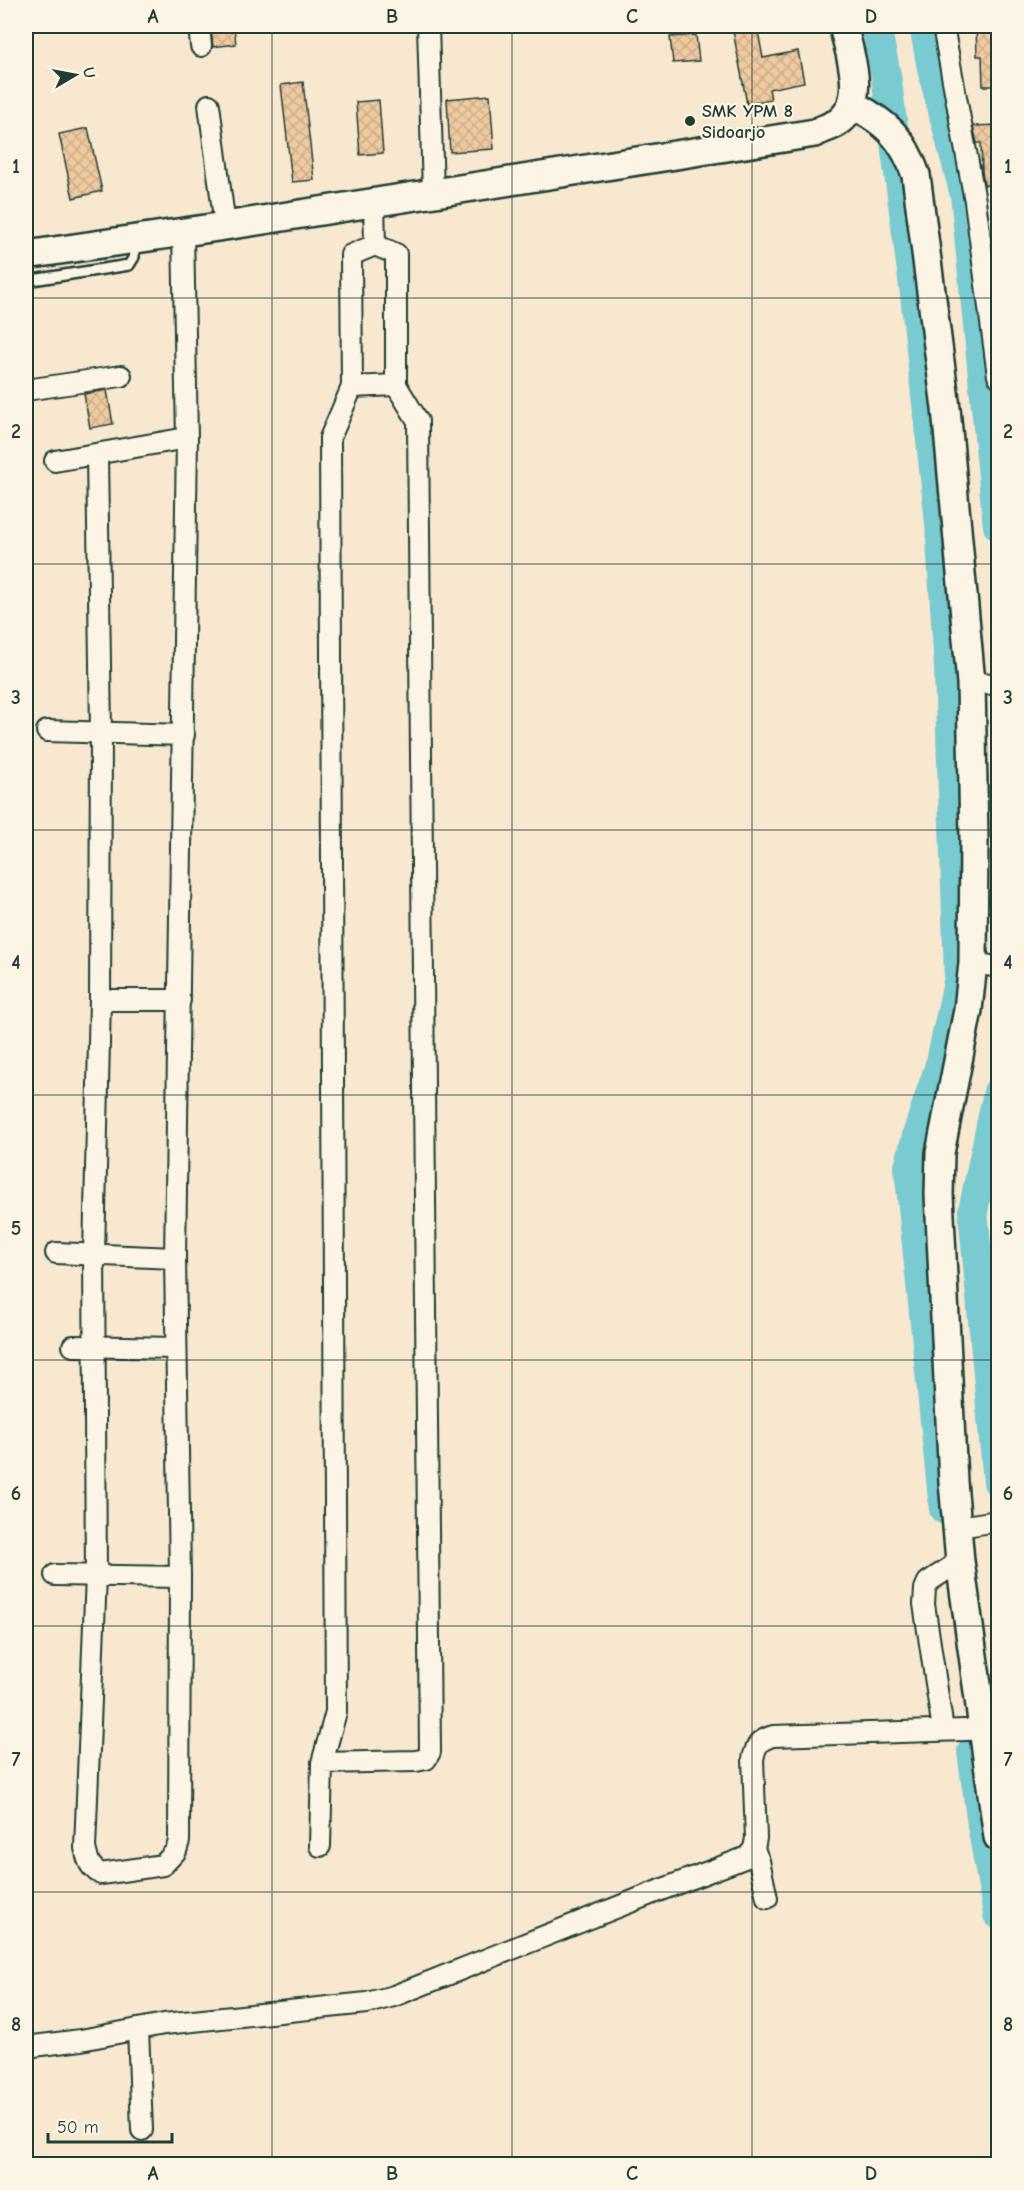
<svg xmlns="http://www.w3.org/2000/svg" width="1024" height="2190" font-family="'Comic Neue',sans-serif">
<defs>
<pattern id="building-cross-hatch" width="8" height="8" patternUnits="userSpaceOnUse" patternTransform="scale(1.5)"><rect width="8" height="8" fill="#efc99f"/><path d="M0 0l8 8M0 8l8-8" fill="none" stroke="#ccae8a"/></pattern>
</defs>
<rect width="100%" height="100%" fill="#f8e8d0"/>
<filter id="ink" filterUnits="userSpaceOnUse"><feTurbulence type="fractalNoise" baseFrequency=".0167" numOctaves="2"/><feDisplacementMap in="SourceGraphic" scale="12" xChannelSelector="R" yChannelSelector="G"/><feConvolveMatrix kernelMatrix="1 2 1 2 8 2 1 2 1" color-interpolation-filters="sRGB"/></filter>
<g filter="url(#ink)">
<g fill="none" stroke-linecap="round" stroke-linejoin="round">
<g stroke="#79cad1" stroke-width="30">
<path d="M876,26l10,49 29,219 25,229 9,146 10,309 -18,84 -23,70 -9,35 35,342"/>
<path d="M924,26l9,47 32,122 33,331"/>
<path d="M998,1092l-25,119 25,271"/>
<path d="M972,1751l10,74 16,89"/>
</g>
</g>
<g fill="url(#building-cross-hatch)" stroke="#1f3d34" stroke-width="1.5">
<path d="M732,26h25l6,32 35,-7 6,31 -35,7 2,10 -24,5z"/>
<path d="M976,26h23v60h-16l-1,-30h-5z"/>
<path d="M234,27l2,17 -23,3 -2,-18z"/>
<path d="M696,35l3,26 -26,2 -3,-26z"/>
<path d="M303,82l11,98 -22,2 -11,-97z"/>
<path d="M490,95l4,54 -44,3 -3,-53z"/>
<path d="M379,100l4,53 -23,2 -4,-53z"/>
<path d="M999,125v60h-15l-2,-14 -1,-28h-4l-4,-17z"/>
<path d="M88,128l14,63 -29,7 -14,-64z"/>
<path d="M107,390l6,34 -23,4 -6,-34z"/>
</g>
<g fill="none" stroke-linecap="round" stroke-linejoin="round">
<defs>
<path id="lane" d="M26,281l103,-16 5,-8 -1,-15"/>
<g id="street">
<path d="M199,26l2,20"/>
<path d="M428,26l5,166"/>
<path d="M943,26l32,175 23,175"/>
<path d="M209,105l16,121"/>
<path d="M374,201l1,44"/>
<path d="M352,387l44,-2"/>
<path d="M26,390l95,-14"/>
<path d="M97,454l4,279 -1,267 -6,254 2,321 -11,273c3,13 4,19 16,26l62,-9 13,-14 3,-10 1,-264 -5,-319 12,-820 -4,-206"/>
<path d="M55,461l132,-23"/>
<path d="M971,683l27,1"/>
<path d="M47,731l137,4"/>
<path d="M973,963l25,4"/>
<path d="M100,1000h80"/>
<path d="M56,1253l119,5"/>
<path d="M73,1346l103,2"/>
<path d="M958,1527l40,-6"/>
<path d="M55,1575l125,2"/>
<path d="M943,1730l-19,-126 1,-15 3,-7 32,-21"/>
<path d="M320,1846l2,-83 14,-51 -6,-1274 22,-51 -1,-132 24,-10 21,9v131l22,36 12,1331 -4,7 -10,2 -94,2"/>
<path d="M754,1849l5,12 8,37"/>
<path d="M138,2029l4,101"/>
<path d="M26,2047l55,-7 83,-16 203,-21 27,-7 264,-105 89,-34 7,-8 2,-11 -3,-79c3,-14 6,-19 20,-23l225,-7"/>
</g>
<g id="secondary">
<path d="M852,104c34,19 51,33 64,71l30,233 25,275 3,155 -1,125 -5,47 -28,143 -1,42 14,287 7,79 38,276"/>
<path d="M26,255l199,-29 590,-93c7,-4 15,-6 22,-10 31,-20 13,-69 6,-97"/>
</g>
</defs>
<use href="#lane" stroke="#1f3d34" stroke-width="14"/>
<use href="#street" stroke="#1f3d34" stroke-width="24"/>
<use href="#secondary" stroke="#1f3d34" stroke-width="32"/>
<use href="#lane" stroke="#fcf5e5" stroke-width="9"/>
<use href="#street" stroke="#fcf5e5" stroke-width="20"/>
<use href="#secondary" stroke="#fcf5e5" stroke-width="27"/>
</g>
</g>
<path fill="none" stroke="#1f3d34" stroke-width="1.5" stroke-opacity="0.55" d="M272,26v2138M512,26v2138M752,26v2138M26,298h972M26,564h972M26,830h972M26,1095h972M26,1360h972M26,1626h972M26,1892h972"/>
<circle fill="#1f3d34" stroke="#fcf5e5" stroke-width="2" cx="690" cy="121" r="6"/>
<g text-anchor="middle" stroke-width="4.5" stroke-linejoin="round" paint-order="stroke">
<g font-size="18" font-weight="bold" fill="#1f3d34" stroke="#fcf5e5" text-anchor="start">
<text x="702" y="117">SMK YPM 8<tspan x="702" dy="21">Sidoarjo</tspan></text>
</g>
</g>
<rect width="1024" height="2190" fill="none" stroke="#fcf5e5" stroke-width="66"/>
<g transform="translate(75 75) rotate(80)" stroke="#fcf5e5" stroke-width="4.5" paint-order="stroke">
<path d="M0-4.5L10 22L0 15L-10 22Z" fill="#1f3d34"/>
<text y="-9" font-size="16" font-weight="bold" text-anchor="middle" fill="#1f3d34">U</text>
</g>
<path d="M48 2133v9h124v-9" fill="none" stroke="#1f3d34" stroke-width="3"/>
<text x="57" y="2133" font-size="18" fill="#1f3d34" stroke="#fcf5e5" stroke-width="4.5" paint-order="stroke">50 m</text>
<rect x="33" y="33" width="958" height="2124" fill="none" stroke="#1f3d34" stroke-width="2"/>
<g font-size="20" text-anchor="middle" font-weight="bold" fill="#1f3d34">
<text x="153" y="23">A</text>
<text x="392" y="23">B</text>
<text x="632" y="23">C</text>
<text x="871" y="23">D</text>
<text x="16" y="173">1</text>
<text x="1008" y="173">1</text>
<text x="16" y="438">2</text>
<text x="1008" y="438">2</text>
<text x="16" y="704">3</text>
<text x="1008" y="704">3</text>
<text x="16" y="969">4</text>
<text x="1008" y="969">4</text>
<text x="16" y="1235">5</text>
<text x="1008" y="1235">5</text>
<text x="16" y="1500">6</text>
<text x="1008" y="1500">6</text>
<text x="16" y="1766">7</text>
<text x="1008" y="1766">7</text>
<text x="16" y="2031">8</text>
<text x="1008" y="2031">8</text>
<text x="153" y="2180">A</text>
<text x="392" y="2180">B</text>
<text x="632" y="2180">C</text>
<text x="871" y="2180">D</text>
</g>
</svg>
